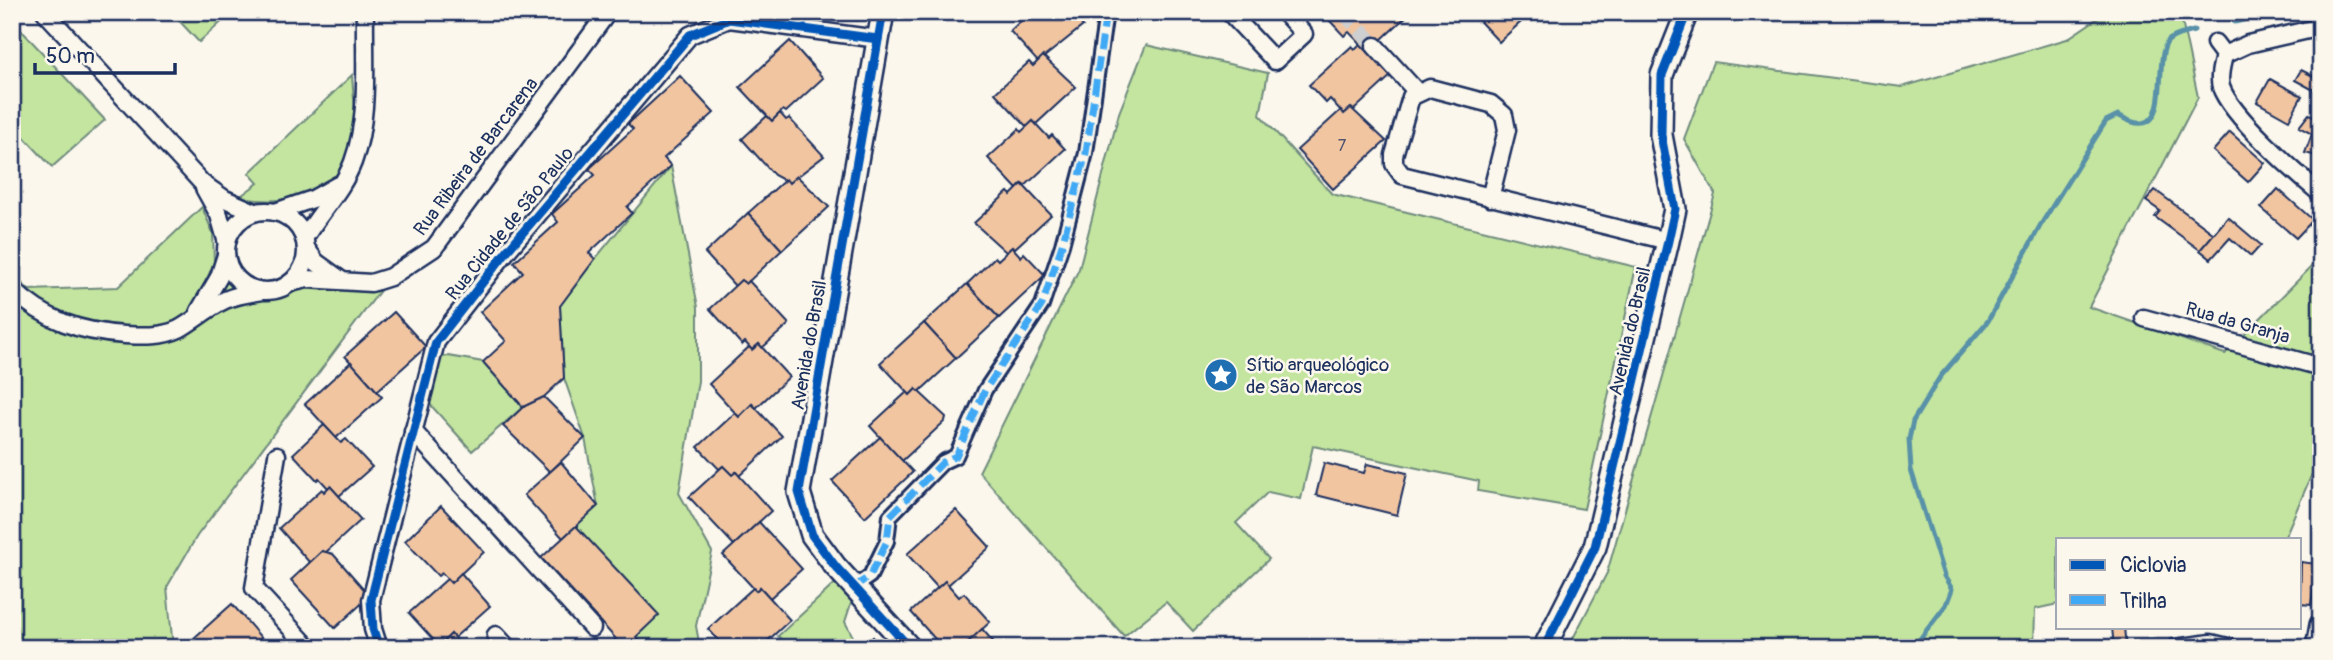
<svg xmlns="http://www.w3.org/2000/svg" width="2333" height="660" font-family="Pangolin,sans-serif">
<rect width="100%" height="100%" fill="#fbf7ec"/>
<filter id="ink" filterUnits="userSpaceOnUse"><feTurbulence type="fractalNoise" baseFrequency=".0143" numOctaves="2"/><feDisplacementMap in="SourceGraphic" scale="14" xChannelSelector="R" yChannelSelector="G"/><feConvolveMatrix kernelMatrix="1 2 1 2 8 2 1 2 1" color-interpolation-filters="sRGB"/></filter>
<g filter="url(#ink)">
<g fill="#c3e59f" stroke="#6f8a7e" stroke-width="2">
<path d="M171,12h50l5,6 -27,24z"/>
<path d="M2107,12h73l18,85 -109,210 136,47 96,-97v196l-37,86h-226v65l-23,5 -1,39h-466l39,-75 108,-379 -31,-55 29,-77 189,25 165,-48z"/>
<path d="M22,31l83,89 -53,47 -40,-43v-84z"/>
<path d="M1146,45l122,28 -8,42 72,79 304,73 -52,242 -106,-18 1,-10 -166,-35 -12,53 -33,-7 -32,31 33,36 -76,72 -27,-29 -42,34 -145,-164 100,-203 40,-156z"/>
<path d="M352,75c1,19 5,41 2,60 -11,61 -62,71 -116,63l20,-15 -9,-10z"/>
<path d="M671,166l27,141v74l-19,112 33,59 -16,74 4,22h-54l-10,-11 -60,-111 22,-20 -13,-68 -21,-60 -4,-72 35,-47z"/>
<path d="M202,207l11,26 1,29 -9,22 185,-7 -193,259 -30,51 6,61h-160l-1,-374 17,16 89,-3z"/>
<path d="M448,356l35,6 40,45 -51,44 -45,-50 11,-43z"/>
<path d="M842,577l13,14 -10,31 12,22 -5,4h-63l-11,-12z"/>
</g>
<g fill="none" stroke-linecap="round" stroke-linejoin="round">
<g stroke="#5891a8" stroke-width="5">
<path d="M2235,22l39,-10"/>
<path d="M1913,648l33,-43 6,-16 -8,-13 -33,-106 -2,-31 4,-18 27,-44 48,-56 52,-95 66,-105 12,-6c59,36 33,-54 50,-74 6,-6 18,-8 26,-10"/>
</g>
</g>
<g fill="#f2c5a1" stroke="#1b2f5e" stroke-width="2">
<path d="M807,12h51l-1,8z"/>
<path d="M1030,12h41l12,14 -45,36 -28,-31z"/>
<path d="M1339,12h72l-43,40 -19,-20 -5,4 -14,-15z"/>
<path d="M1471,12h61l-33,30z"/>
<path d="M790,41l33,37 -37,34 -3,-2 -11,11 -32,-34z"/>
<path d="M1360,44l8,8 4,-3 22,24 -40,37 -3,-2 -7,6 -14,-15 -4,4 -17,-18 43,-39 3,3z"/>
<path d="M1043,56l33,31 -40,37 -3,-3 -6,6 -32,-34 34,-31 4,4z"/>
<path d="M2301,70l16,8 2,-7 2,1v22l-26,-14z"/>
<path d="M680,76l34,37 -50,45 7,8 -44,41 5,6 -43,40 6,6 -35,47 4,72 -20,19 -21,10 -40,-45 23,-21 -26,-29 43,-40 -9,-10 44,-40 -6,-8 43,-39 -6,-6 44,-40 -5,-5z"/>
<path d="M2270,79l32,17 -13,24 -32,-18z"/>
<path d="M1351,108l35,33 -53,48 -36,-39 44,-40 3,4z"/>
<path d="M2321,111v46l-16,-4 7,-19 -13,-7 10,-13 9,4z"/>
<path d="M780,113l6,7 3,-2 35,38 -35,27 -15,-8 -32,-36 25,-23 5,5z"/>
<path d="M1033,121l16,17 3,-3 13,14 -40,37 -3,-2 -5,5 -29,-31 31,-29 2,3z"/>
<path d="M2230,132l35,31 -17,19 -35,-31z"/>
<path d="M797,176l32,31 -47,43 -34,-37 38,-34 3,4z"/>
<path d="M1022,184l29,31 -37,34 -2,-2 -6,5 -32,-29 34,-31 3,3z"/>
<path d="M2278,189l35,31 -17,18 -35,-30z"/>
<path d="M2155,190l59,44 -14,16 -45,-33 5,-6 -14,-10z"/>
<path d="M748,213l34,37 -36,34 -5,-4 -6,6 -30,-33z"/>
<path d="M2228,217l33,28 -10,11 -21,-18 -19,21 -11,-9z"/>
<path d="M1012,247l9,10 3,-4 21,22 -46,43 -32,-34 28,-27 3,3z"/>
<path d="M741,280l5,4 3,-3 40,43 -27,24 -3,-4 -7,6 -7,-8 -3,3 -32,-36z"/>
<path d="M967,284l32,34 -43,40 -32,-35z"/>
<path d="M394,312l32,35 -49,44 -32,-35z"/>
<path d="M924,323l32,35 -37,34 -3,-3 -6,6 -30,-32z"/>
<path d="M759,344l30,33 -33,31 -4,-4 -13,13 -30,-33 40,-37 3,3z"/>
<path d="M351,362l31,35 -46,41 -31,-34z"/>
<path d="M916,389l30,28 -1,4 -43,40 -32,-35 37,-34 3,3z"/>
<path d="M544,397l41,41 -35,34 -47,-46 20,-19z"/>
<path d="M752,404l30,32 -43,40 -3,-4 -4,3 -9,-9 -4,3 -21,-22 37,-34 4,4z"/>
<path d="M324,425l17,18 5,-4 26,28 -33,29 -9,-10 -2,2 -9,-10 -2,2 -24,-26z"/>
<path d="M880,437l33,35 -48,45 -33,-36z"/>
<path d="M561,462l37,44 -35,32 -39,-43z"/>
<path d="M1324,463l40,10 3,-9 40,9 -10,42 -81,-20z"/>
<path d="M723,466l9,9 4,-3 35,39 -37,34 -45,-48z"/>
<path d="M330,486l31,34 -37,34 -2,-3 -12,12 -31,-35 43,-39 2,3z"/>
<path d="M441,506l43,46 -33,31 -9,-10 -4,3 -33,-35z"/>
<path d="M956,510l34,37 -42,38 -3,-4 -7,7 -31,-34z"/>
<path d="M759,522l43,47 -32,29 -10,-11 -4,4 -33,-36z"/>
<path d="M576,526l83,89 -23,22 10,11h-40l10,-9 -75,-81z"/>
<path d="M322,551l11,3 37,42 -35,32 -44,-48z"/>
<path d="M2301,562l16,2 -6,41 -11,-1z"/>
<path d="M461,573l29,33 -36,32 -3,-4 -12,12 -30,-33 38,-34 4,4z"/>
<path d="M945,581l14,16 5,-4 26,29 -28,26h-19l-32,-36z"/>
<path d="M760,587l30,33 -30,28h-34l-18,-19 45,-41 3,3z"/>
<path d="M232,604l38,44h-66l-10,-10z"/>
<path d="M2112,627h12l2,21h-12z"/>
<path d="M982,629l17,19h-37z"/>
<path d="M451,634l12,14h-26z"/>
<path d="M873,637l9,11h-21z"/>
</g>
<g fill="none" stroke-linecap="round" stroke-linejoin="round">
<path stroke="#cecfd0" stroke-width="16" stroke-dasharray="16 8" stroke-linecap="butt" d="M1344,12l31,34"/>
<defs>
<path id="pedestrian" d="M854,587l16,-11 17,-35 3,-25 53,-54 13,-6 29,-66 57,-85 20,-60 24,-92 20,-141"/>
<g id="minor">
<path d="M45,12l157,171 23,16 30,13"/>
<path d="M1229,12l46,49 29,-27 -20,-22"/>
<path d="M2215,43l9,12c-2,10 -6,21 -3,32 10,29 75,86 100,107"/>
<path d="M1375,46l42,46"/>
<path d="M2224,55l24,-11 73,-17"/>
<path d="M204,188l15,27 8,28"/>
<path d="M1490,198l17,-68 -3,-15 -13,-11 -61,-16 -19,9 -17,58v9l8,11 266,66"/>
<circle cx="266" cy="251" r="40"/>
<path d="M275,212l38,-13 25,-14"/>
<path d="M304,239c15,-26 38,-48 49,-77 17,-46 11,-101 12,-150"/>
<path d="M306,248l10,14 25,18"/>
<path d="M290,283l17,-4 64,4 19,-6 44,-29 174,-236"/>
<path d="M12,289c33,32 69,43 113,46 18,1 37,2 54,-6 16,-9 29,-21 46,-29 11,-5 25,-7 37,-9"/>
<path d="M199,311l20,-34 7,-22"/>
<path d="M2144,318l177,49"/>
<path d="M413,431l179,197"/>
<path d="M277,455l-23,133 55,60"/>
<path d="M496,635l12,13"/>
<path d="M379,648l-6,-19 -2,-29 65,-258 71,-91 183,-216 39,-16 149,20"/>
<path d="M2175,648l36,-5 21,5"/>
</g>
<g id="tertiary">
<path d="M883,12l-84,480 13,43 23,31 75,82"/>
<path d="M1544,648l51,-101 73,-306 7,-32 -14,-74 1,-60 25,-63"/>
<path d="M2317,648l4,-23"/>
</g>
</defs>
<use href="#pedestrian" stroke="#1b2f5e" stroke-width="18"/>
<use href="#minor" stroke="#1b2f5e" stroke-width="21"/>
<use href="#tertiary" stroke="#1b2f5e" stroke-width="26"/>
<use href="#pedestrian" stroke="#fbf7ec" stroke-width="12"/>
<use href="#minor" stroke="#fbf7ec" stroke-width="16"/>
<use href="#tertiary" stroke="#fbf7ec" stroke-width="21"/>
<path stroke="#3fa9f5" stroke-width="7" stroke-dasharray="14 7" stroke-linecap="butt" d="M854,587l16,-11 17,-35 3,-25 53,-54 13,-6 29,-66 57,-85 20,-60 24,-92 20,-141"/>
<defs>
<g id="cycleway">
<path d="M883,12l-84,480 13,43 23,31 75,82"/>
<path d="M379,648l-6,-19 -2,-29 65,-258 71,-91 183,-216 39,-16 149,20"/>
<path d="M1544,648l51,-101 73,-306 7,-32 -14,-74 1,-60 25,-63"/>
</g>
</defs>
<use href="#cycleway" stroke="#fbf7ec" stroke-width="13"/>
<use href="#cycleway" stroke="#0057b8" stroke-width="9"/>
</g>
</g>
<defs>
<symbol id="sight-disc" viewBox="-11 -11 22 22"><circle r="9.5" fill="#1f6fb2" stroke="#fbf7ec"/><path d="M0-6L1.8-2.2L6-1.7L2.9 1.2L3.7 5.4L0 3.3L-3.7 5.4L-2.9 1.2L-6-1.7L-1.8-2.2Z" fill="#fff"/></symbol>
</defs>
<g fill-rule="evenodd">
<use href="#sight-disc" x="1202" y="356" width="38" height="38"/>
</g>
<g text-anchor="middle" stroke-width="5" stroke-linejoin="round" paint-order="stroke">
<g font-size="16" fill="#51546f">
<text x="1342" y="151">7</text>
</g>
<g font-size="19" fill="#1b2f5e" stroke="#fbf7ec">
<text transform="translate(475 156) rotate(-53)" y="7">Rua Ribeira de Barcarena</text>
<text transform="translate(509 223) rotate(-51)" y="7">Rua Cidade de São Paulo</text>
<text transform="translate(2238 322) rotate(16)" y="7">Rua da Granja</text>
<text transform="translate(1629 331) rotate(-77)" y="7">Avenida do Brasil</text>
<text transform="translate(808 345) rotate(-80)" y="7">Avenida do Brasil</text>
</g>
<g font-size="19" fill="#1b2f5e" stroke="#fbf7ec" text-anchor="start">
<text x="1246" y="371">Sítio arqueológico<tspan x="1246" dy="22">de São Marcos</tspan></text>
</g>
</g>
<rect width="2333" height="660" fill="none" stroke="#fbf7ec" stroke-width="42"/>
<rect x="21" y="21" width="2291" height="618" fill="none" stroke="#1b2f5e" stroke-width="2.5" filter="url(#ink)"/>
<rect x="2056" y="538" width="245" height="91" fill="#fbf7ec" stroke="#a1a7b3" stroke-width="2"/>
<rect x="2070" y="560" width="35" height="10" fill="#0057b8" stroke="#a1a7b3" stroke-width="2"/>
<text x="2120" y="572" font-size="21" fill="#1b2f5e">Ciclovia</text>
<rect x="2070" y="595" width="35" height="10" fill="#3fa9f5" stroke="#a1a7b3" stroke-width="2"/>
<text x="2120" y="608" font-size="21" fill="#1b2f5e">Trilha</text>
<path d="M35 63v10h140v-10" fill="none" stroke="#1b2f5e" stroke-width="3.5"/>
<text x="46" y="63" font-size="21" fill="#1b2f5e" stroke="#fbf7ec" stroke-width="5" paint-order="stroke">50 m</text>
</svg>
